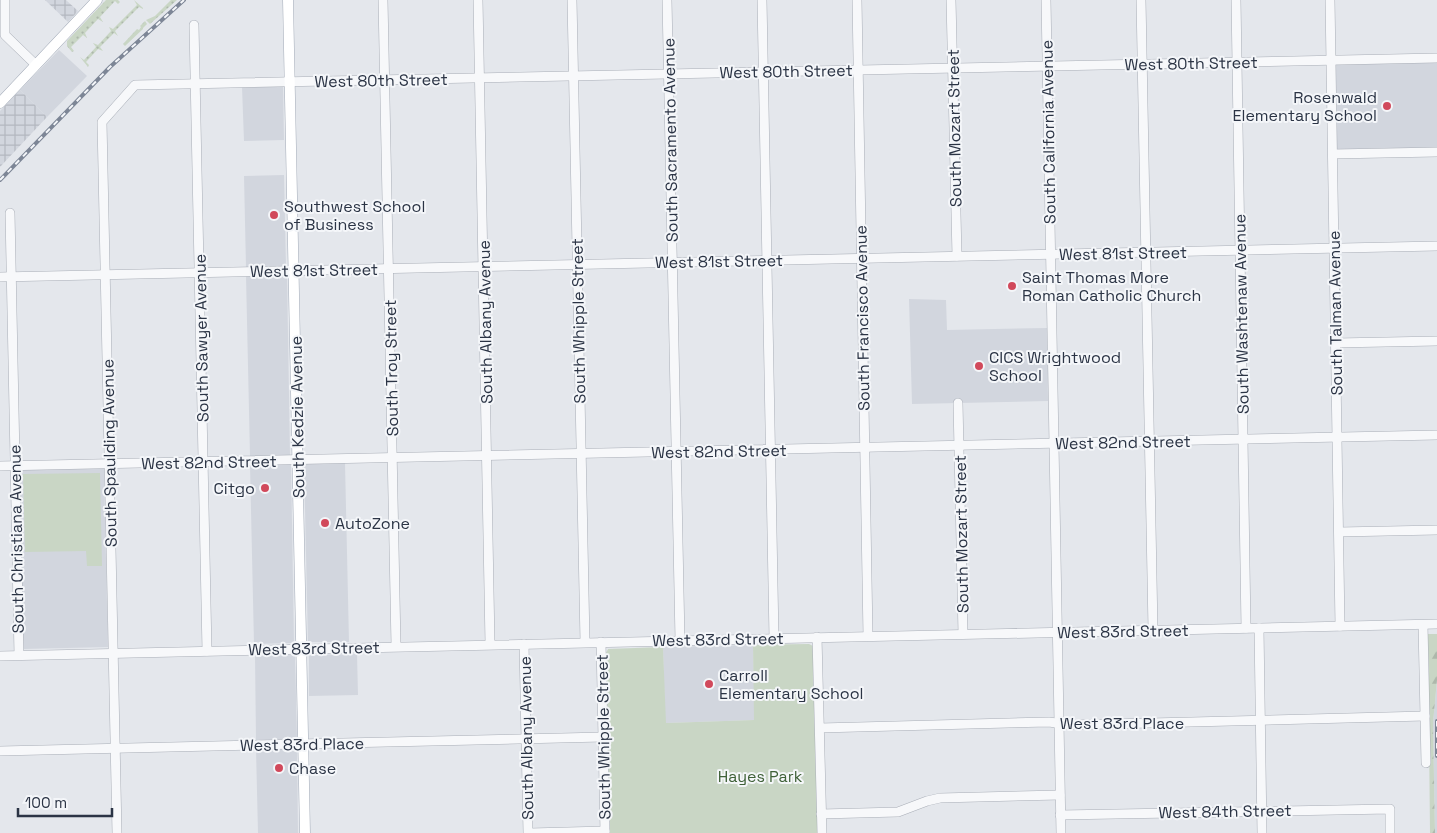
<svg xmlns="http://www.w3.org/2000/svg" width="1437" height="833" font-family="'Space Grotesk',sans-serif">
<defs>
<pattern id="industrial-grid" width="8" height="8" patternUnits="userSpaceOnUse" patternTransform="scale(1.25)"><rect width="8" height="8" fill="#d2d6de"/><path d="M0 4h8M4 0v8" fill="none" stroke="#b4b8c0"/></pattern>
<pattern id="grass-dots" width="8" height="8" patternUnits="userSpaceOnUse" patternTransform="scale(1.25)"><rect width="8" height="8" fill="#c9d6c5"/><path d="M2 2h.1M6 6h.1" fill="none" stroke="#adb8ab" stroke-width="1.8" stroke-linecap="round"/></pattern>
<pattern id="forest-firs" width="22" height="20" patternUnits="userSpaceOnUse" patternTransform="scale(1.25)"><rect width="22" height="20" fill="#c9d6c5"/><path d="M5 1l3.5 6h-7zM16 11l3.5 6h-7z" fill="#adb8ab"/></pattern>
</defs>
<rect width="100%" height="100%" fill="#e4e7ec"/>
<g fill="#d2d6de">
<path d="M59,50l28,26 -40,41 -27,-27z"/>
<path d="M1437,62v86l-100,1 -1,-85z"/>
<path d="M283,86l1,54 -40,1 -2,-54z"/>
<path d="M284,175l2,91 -40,1 -2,-91z"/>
<path d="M287,275l3,181h-40l-4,-180z"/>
<path d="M909,299l37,1 1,30 100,-2 1,73 -136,3z"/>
<path d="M345,463l4,179h-41l-4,-178z"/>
<path d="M291,464l3,179 -40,1 -4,-179z"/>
<path d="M104,468l4,179 -85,2 -4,-180z"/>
<path d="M753,645l2,75 -90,3 -2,-76z"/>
<path d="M357,654l1,41 -49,1v-41z"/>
<path d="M295,655l2,84 -41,1 -1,-84z"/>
<path d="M1437,680v153h-2l-2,-110z"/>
<path d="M297,748l1,85h-40l-2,-84z"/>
</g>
<g fill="url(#industrial-grid)">
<path d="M45,0h21l12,11 -10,11z"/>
<path d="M20,90l27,27 -47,50v-56z"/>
</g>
<g fill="url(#grass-dots)">
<path d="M106,0h12l2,2 -2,2 -3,-3 -15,16 3,5 -5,-3 -13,14 2,5 -4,-3 -12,12 3,4 -2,1 -5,-6v-5z"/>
<path d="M134,0l9,8v1l-4,-2 -24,24 3,5 -4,-3 -14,14 3,4 -5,-2 -12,13 3,3 -1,2 -8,-10 4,3 12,-13 -3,-4 5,2 13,-14 -2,-4 4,2 24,-24z"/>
<path d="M171,0h6l-27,24 -4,-4 9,-4z"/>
<path d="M145,21l2,3 -4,4v1l-18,17 -2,-2 14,-15 2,1 2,-3 -1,-1z"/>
</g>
<path fill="url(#forest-firs)" d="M1428,634h9v46l-4,43 2,110h-5z"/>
<g fill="#c9d6c5">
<path d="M100,473l2,93h-15l-1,-15 -61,1 -2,-78z"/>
<path d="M809,644l4,2 5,187h-208l-4,-180 2,-4 55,-2 3,76 88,-3 -1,-75z"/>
</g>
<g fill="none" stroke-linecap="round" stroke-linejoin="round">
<defs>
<g id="minor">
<path d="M5,0v35l31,30"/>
<path d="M383,0l13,646"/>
<path d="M478,0l12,644"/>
<path d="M572,0l13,642"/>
<path d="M667,0l13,640"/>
<path d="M762,0l12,638"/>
<path d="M857,0l11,636"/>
<path d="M951,0l6,256"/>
<path d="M1046,0l15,833"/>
<path d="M1141,0l12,630"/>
<path d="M1236,0l10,628"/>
<path d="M1330,0l10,626"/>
<path d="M194,25l13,626"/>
<path d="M1333,154l104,-2"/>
<path d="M10,213l9,442"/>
<path d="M0,277l1437,-31"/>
<path d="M1336,343l101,-2"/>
<path d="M958,403l5,231"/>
<path d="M0,466l1437,-31"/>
<path d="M1339,532l98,-2"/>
<path d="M1423,625l3,138"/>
<path d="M1259,628l3,205"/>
<path d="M817,637l5,196"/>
<path d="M601,642l4,191"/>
<path d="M524,644l4,189"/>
<path d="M0,656l1437,-32"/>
<path d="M820,728l229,-6 21,3 355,-9"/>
<path d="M0,751l603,-14"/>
<path d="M821,814l77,-2 29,-11 13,-3 120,-3"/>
<path d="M1060,815l330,-6v24"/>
<path d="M117,833l-15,-711 33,-37 1302,-27"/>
<path d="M530,833l75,-2"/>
</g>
<g id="major">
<path d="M288,0l17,833"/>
<path d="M0,103l97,-103"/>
</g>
</defs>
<use href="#minor" stroke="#a9aeb7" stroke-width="10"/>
<use href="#major" stroke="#a3abb8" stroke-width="11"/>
<use href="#minor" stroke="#f7f8fa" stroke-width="9"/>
<use href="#major" stroke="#fff" stroke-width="10"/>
<defs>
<g id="rail">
<path d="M0,180l110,-113 74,-67"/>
<path d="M1437,721v35"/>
</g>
</defs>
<use href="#rail" stroke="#7d8696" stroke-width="4"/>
<use href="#rail" stroke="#f4f6f9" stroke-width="2" stroke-dasharray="5.5" stroke-linecap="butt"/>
</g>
<g fill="#d1495b" stroke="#f4f6f9" stroke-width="2">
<circle cx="1387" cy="106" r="5"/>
<circle cx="274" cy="215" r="5"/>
<circle cx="1012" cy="286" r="5"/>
<circle cx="979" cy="366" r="5"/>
<circle cx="265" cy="488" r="5"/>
<circle cx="325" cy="523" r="5"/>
<circle cx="709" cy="684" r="5"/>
<circle cx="279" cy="768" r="5"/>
</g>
<g text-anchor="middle" stroke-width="4" stroke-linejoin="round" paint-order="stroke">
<g font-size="16" fill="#2b3445" stroke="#f4f6f9">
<text transform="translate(1191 63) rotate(-1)" y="6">West 80th Street</text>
<text transform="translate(786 71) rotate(-1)" y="6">West 80th Street</text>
<text transform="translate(381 80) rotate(-1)" y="6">West 80th Street</text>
<text transform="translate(954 128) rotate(-91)" y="6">South Mozart Street</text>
<text transform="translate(1048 132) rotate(-91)" y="6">South California Avenue</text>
<text transform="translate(670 140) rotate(-91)" y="6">South Sacramento Avenue</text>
<text transform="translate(1123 253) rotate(-1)" y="6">West 81st Street</text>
<text transform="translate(719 261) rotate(-1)" y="6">West 81st Street</text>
<text transform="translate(314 270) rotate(-1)" y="6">West 81st Street</text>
<text transform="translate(1335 313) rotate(-91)" y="6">South Talman Avenue</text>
<text transform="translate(1241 314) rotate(-91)" y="6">South Washtenaw Avenue</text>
<text transform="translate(862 318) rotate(-91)" y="6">South Francisco Avenue</text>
<text transform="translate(578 321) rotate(-91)" y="6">South Whipple Street</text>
<text transform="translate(485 322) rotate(-91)" y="6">South Albany Avenue</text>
<text transform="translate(201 338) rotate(-91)" y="6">South Sawyer Avenue</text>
<text transform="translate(391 368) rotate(-91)" y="6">South Troy Street</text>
<text transform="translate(297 417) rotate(-91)" y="6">South Kedzie Avenue</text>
<text transform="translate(1123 442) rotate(-1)" y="6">West 82nd Street</text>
<text transform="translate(719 451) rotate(-1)" y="6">West 82nd Street</text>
<text transform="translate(109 453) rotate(-91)" y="6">South Spaulding Avenue</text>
<text transform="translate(209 462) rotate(-1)" y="6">West 82nd Street</text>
<text transform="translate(961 534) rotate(-91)" y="6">South Mozart Street</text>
<text transform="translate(16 539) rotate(-91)" y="6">South Christiana Avenue</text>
<text transform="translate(1123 631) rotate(-1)" y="6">West 83rd Street</text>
<text transform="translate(718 639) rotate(-1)" y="6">West 83rd Street</text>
<text transform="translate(314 648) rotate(-1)" y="6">West 83rd Street</text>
<text x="1122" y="729">West 83rd Place</text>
<text transform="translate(603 737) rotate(-91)" y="6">South Whipple Street</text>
<text transform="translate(526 738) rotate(-91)" y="6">South Albany Avenue</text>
<text transform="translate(302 744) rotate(-1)" y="6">West 83rd Place</text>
<text transform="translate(1225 811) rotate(-1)" y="6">West 84th Street</text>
</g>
<g font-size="16" fill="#2b3445" stroke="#f4f6f9" text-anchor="start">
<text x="1377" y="103" text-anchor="end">Rosenwald<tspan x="1377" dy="18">Elementary School</tspan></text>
<text x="284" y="212">Southwest School<tspan x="284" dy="18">of Business</tspan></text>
<text x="1022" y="283">Saint Thomas More<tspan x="1022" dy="18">Roman Catholic Church</tspan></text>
<text x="989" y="363">CICS Wrightwood<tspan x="989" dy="18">School</tspan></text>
<text x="255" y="494" text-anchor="end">Citgo</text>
<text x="335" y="529">AutoZone</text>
<text x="719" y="681">Carroll<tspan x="719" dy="18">Elementary School</tspan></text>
<text x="289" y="774">Chase</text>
</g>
<g font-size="16" fill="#3f6138" stroke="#f4f6f9">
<text x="760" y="782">Hayes Park</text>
</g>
</g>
<path d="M18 808v8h94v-8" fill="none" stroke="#2b3445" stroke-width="2.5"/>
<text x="25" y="808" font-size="15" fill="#2b3445" stroke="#f4f6f9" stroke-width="4" paint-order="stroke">100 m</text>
</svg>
